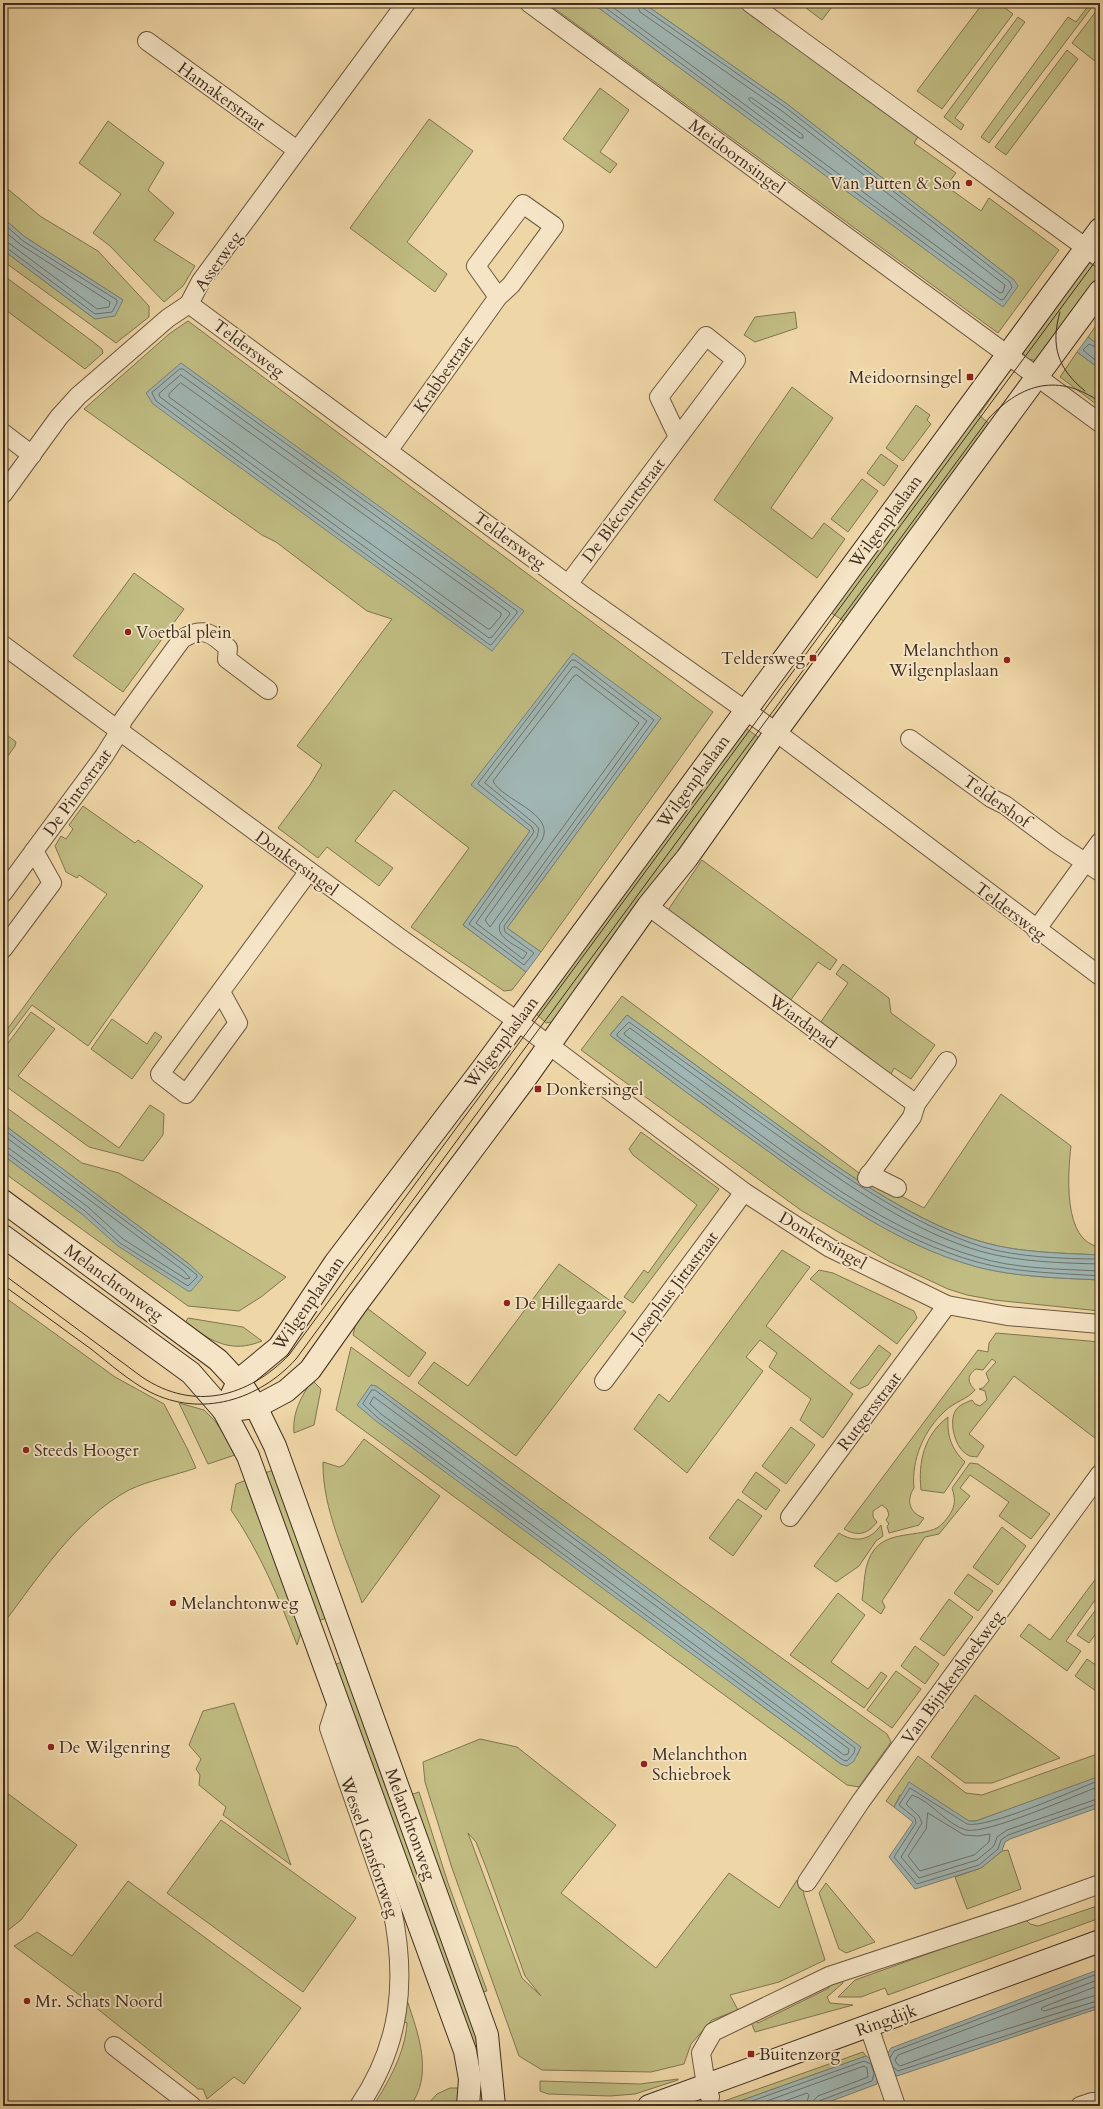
<svg xmlns="http://www.w3.org/2000/svg" width="1103" height="2109" font-family="Cardo,serif">
<rect width="100%" height="100%" fill="#efd6a6"/>
<filter id="stains"><feTurbulence type="fractalNoise" baseFrequency=".005" numOctaves="4"/><feColorMatrix values="0 0 0 0 .2 0 0 0 0 .09 0 0 0 0 .02 0 0 0 .5 -.17"/></filter>
<radialGradient id="worn" r=".72"><stop offset=".6" stop-color="#630" stop-opacity="0"/><stop offset="1" stop-color="#630" stop-opacity=".3"/></radialGradient>
<g fill="#c0bc82" stroke="#807551" fill-rule="evenodd">
<path d="M547,3h45l411,303 11,-26 -227,-176 -144,-101h93l182,134 -4,6 42,30 -10,13 35,25 8,-13 70,52 -61,83z"/>
<path d="M809,3h26l-13,17 -16,-12z"/>
<path d="M983,3h16l14,11 -71,95 -25,-18z"/>
<path d="M1087,3h8l-106,140 -8,-6 87,-120 8,5 13,-17z"/>
<path d="M1100,6v59l-28,-22z"/>
<path d="M1018,17l7,5 -70,96 9,7 -3,5 -17,-13z"/>
<path d="M1067,50l11,9 -72,96 -11,-8z"/>
<path d="M600,88l29,22 -29,42 17,12 -7,9 -47,-34z"/>
<path d="M429,119l44,32 -66,91 40,32 -12,18 -85,-64z"/>
<path d="M108,121l56,42 -16,27 26,23 -20,27 41,26 -12,20 -19,16 -54,-56 -17,-13 28,-39 -42,-31z"/>
<path d="M3,185l37,31 58,35 51,55v11l-33,26 -113,-82v-11l92,69 28,-19 -98,-63 -22,-19z"/>
<path d="M1085,263h5l8,5 2,14 -61,79 -12,-2 -5,-8z"/>
<path d="M3,275l89,66 10,8 1,4 -18,16 -82,-61z"/>
<path d="M795,312l2,16 -42,14 -11,-7 11,-18z"/>
<path d="M1100,320v26l-12,-9z"/>
<path d="M188,321l525,391 -172,240 -34,-24 154,-210 -189,67 58,46 -67,94 63,47 -14,18 -8,1 -93,-64 58,-79 -75,-58 -39,51 38,27 -14,18 -52,-39 -9,11 -40,-30 32,-43 12,-20 -25,-19 95,-127 -25,-8 -91,-69 -14,-7 -178,-126 85,-75z"/>
<path d="M1077,352l23,17v38l-40,-30z"/>
<path d="M992,385l6,3 -19,27 14,12 -145,197 -21,-14z"/>
<path d="M792,387l41,31 -62,90 41,31 12,-16 21,16 -28,39 -103,-78z"/>
<path d="M916,405l14,10 -3,5 4,4 -28,37 -17,-13z"/>
<path d="M881,454l17,12 -14,20 -17,-13z"/>
<path d="M862,479l16,12 -30,41 -17,-13z"/>
<path d="M134,573l50,36 -61,83 -50,-36z"/>
<path d="M746,728l12,9 1,5 -202,279 -11,2 -12,-11z"/>
<path d="M3,732l13,10 -1,4 -12,17z"/>
<path d="M83,806l52,37 3,-3 65,46 -115,160 -56,-41 -29,38v-8l104,-141 -28,-19 -2,3 -11,-6 -11,-26 6,-10 5,3 7,-10 -4,-4z"/>
<path d="M702,860l135,100 -7,10 -12,-8 -28,39 -122,-91z"/>
<path d="M843,964l46,34 2,15 44,32 -24,34 -17,-11 -4,8 -70,-53 28,-40 -12,-9z"/>
<path d="M622,996l241,180 61,32 77,-114 70,52c-3,26 -9,96 29,101v8c-38,-2 -78,-2 -114,-12 -66,-18 -134,-66 -190,-105 -56,-40 -112,-82 -169,-123l-17,20c50,38 100,75 151,111 66,48 134,97 213,120 40,11 85,12 126,14v31l-106,-11 -27,-5 -19,-6 -58,-27 -88,-51 -221,-161z"/>
<path d="M31,1012l24,17 -37,47 101,72 31,-43 14,9 -1,21 -20,26 -54,-14 -86,-63v-34z"/>
<path d="M112,1019l35,25 8,-12 7,5 -30,42 -41,-30z"/>
<path d="M3,1105l79,58 37,10 167,104 -25,20 -22,14 -51,-5 -185,-134v-17l79,59 107,50 -186,-140z"/>
<path d="M641,1132l78,57 -86,114 -9,-6 20,-27 4,3 49,-68 -64,-50 -4,-6z"/>
<path d="M782,1250l28,17 -44,59 87,68 -30,44 -23,-18 11,-21 -42,-32 8,-14 -17,-13 -14,17 17,14 -76,102 -53,-44 25,-35 10,8z"/>
<path d="M559,1264l67,48 -110,144 -98,-73 16,-21 34,24z"/>
<path d="M819,1270l14,3 81,38 3,7 -20,26 -87,-65z"/>
<path d="M3,1296l112,81 49,27 24,46 8,18c-20,7 -49,13 -67,22 -54,29 -90,87 -126,134z"/>
<path d="M363,1305l63,48 -17,24 -56,-42 6,-26z"/>
<path d="M188,1318l55,9 19,14c-32,13 -50,0 -77,-18z"/>
<path d="M996,1333l104,9v100l-86,-66 -45,58 15,12 -7,11c-3,-1 -7,0 -9,-2 -13,-6 -20,-34 -12,-45 3,-5 11,-8 16,-10l3,4 5,2 7,-6 -2,-9 -6,-2 4,-1 6,-7 -3,-8 10,-11 -4,-3 -9,11 -7,-1c-9,6 -9,13 -1,21 -7,9 -21,12 -30,21 -21,19 -34,49 -31,77 -8,12 -5,25 10,30l-5,7 -30,8 -2,-7 2,-2 -3,-4 3,-5 -2,-6 -5,-4 -9,6v6l4,5c-9,12 -19,15 -33,7l134,-179 10,2 1,-9z"/>
<path d="M879,1345l12,9 -23,31 -9,4 -9,-6z"/>
<path d="M351,1347l536,387 4,8 -32,45 -12,-2 -511,-375zM371,1385l5,1 484,361 -2,7 -11,12 -6,-2 -95,-70z"/>
<path d="M312,1380l9,9 -7,36 -20,8c-2,-21 8,-37 18,-53z"/>
<path d="M179,1403l25,7 11,11 23,33 -30,10z"/>
<path d="M948,1417c-1,18 3,32 17,45l-21,31 -23,-3c-3,-28 3,-55 27,-73z"/>
<path d="M791,1427l24,18 -29,39 -24,-18z"/>
<path d="M364,1439l76,57 -78,107c-15,-44 -40,-94 -39,-141l16,5 5,-2z"/>
<path d="M970,1463l8,1 72,50 -19,25 -32,-23 10,-14 -39,-27 -10,13 10,8 -31,38 -14,3 -43,64 3,6 -4,7 -19,-14c3,-17 1,-35 12,-50 14,-19 44,-13 63,-22 5,-3 10,-9 13,-14 6,-9 5,-16 2,-26z"/>
<path d="M274,1470l53,148 -13,4 -53,-148z"/>
<path d="M756,1472l24,18 -14,20 -24,-18z"/>
<path d="M249,1479l53,150 -5,16c-18,-47 -37,-93 -66,-135l5,-26z"/>
<path d="M738,1499l24,17 -29,40 -24,-18z"/>
<path d="M881,1525l2,11 -7,5 -17,25 -23,16 -22,-16 25,-33c15,10 31,8 42,-8z"/>
<path d="M1002,1527l24,19 -28,39 -25,-18z"/>
<path d="M1100,1573v20l-34,48 15,10 -14,20 -47,-35 9,-12 21,16z"/>
<path d="M968,1574l25,17 -15,20 -24,-18z"/>
<path d="M838,1593l27,22 -34,47 37,27 13,-17 6,4 -23,32 -74,-53z"/>
<path d="M949,1599l24,18 -29,39 -24,-17z"/>
<path d="M1100,1604v24l-11,15 -12,-8z"/>
<path d="M915,1646l24,18 -14,20 -24,-18z"/>
<path d="M1087,1659l13,9v26l-25,-18z"/>
<path d="M342,1662l133,370 8,27h-7l-146,-393z"/>
<path d="M896,1671l25,18 -29,39 -25,-18z"/>
<path d="M975,1695l85,63 -68,25h-27l-34,-26z"/>
<path d="M234,1703l57,162 -68,-50 3,-8 -27,-22 1,-10 -4,-6 5,-10 -12,-14 14,-34z"/>
<path d="M480,1739l37,8 99,78 -55,68 95,75 73,-95 50,35 18,-28 6,5 1,10 21,65 -46,22 -49,13 8,15 -26,10 -21,24 -7,20 -33,8 -109,-2 -23,-14 -67,-188 -27,-86 -2,-20zM468,1833l8,9 11,28 38,106 16,20 -19,-18z"/>
<path d="M1100,1753v24l-124,44h-7l-11,-6 -58,-20 -6,12 -8,-6 32,-45 48,37 16,2z"/>
<path d="M3,1790l74,55 -56,75 -18,14z"/>
<path d="M419,1792l29,91 39,108 -6,1 -71,-197z"/>
<path d="M221,1820l135,98 -53,74 -136,-99z"/>
<path d="M1008,1850l13,39 -54,20 -12,-32 26,-9 21,-17z"/>
<path d="M128,1881l173,127 -57,76 -10,-7 -27,22 -4,-10h-5l-113,-90 -71,-53 23,-14 35,24z"/>
<path d="M826,1883l49,59 -29,11 -7,-4 -20,-56z"/>
<path d="M1100,1905v13l-212,77 -3,-7 -24,9h-23l17,-17 170,-61 5,5 8,2z"/>
<path d="M842,1978l1,5 -16,14 3,6 23,2 -98,27 -5,-12 4,-2 4,5 71,-35 -1,-4z"/>
<path d="M407,2000c11,33 27,75 3,106h-37c16,-25 32,-53 34,-83l-6,-2z"/>
<path d="M863,2052l3,4 -140,50h-16z"/>
<path d="M678,2079v1l-43,14 -25,2 -62,-2 -8,-3v-10l100,3z"/>
<path d="M450,2088h12l-2,18h-34l11,-12z"/>
</g>
<g fill="#a0b6b3" stroke="#7a8078">
<path d="M592,3h51l144,101 227,176 4,6 -15,21z"/>
<path d="M3,218l22,19 98,63 -8,16 -20,3 -92,-69z"/>
<path d="M1088,337l12,9v23l-23,-17z"/>
<path d="M181,363l343,248 -32,40 -339,-247 -7,-11z"/>
<path d="M573,653l88,65 -154,210 34,24 -15,20 -63,-47 67,-94 -59,-46z"/>
<path d="M627,1015c56,41 112,82 169,123 56,39 123,87 190,105 36,10 76,10 114,12v25c-40,-2 -84,-3 -123,-13 -80,-22 -150,-73 -216,-121 -51,-36 -101,-73 -151,-111z"/>
<path d="M3,1124l186,140 14,13 -12,14h-3l-70,-45 -36,-32 -79,-59z"/>
<path d="M371,1385l5,1 485,361 -7,14 -7,5 -6,-2 -465,-343 -19,-16z"/>
<path d="M1100,1776v31l-90,32 -5,3 -3,9 -21,17 -66,21 -26,-32 24,-35 -19,-15 15,-25 60,39h7z"/>
<path d="M1100,1969v39l-203,68 -8,-7 -4,-11 6,-10z"/>
<path d="M866,2056c12,8 12,14 11,28l-59,22h-92z"/>
</g>
<g fill="none" stroke-linecap="round" stroke-linejoin="round">
<g stroke="#70726a" stroke-width="1">
<path d="M599,3l402,297 3,-1 8,-12 -2,-5 -225,-175 -142,-99 -2,-5"/>
<path d="M607,3l393,290 3,-1 2,-7 -223,-174 -142,-99 -4,-9"/>
<path d="M749,98h3l51,37v3h-3l-50,-37z"/>
<path d="M3,223l20,18 94,59v3l-5,9 -17,2 -88,-66 -4,-1"/>
<path d="M3,230l18,15 89,57 -1,5 -12,2 -87,-65 -7,-2"/>
<path d="M1100,349l-11,-5 -6,6 17,14"/>
<path d="M180,369h3l334,242v2l-25,31 -2,1 -334,-244 -4,-8z"/>
<path d="M181,375l328,237 1,2 -18,23 -3,1 -329,-241 -1,-3z"/>
<path d="M181,383l320,230v3l-11,13h-2l-319,-232v-3z"/>
<path d="M572,660h3l79,60 -150,206 1,6 29,21 -10,12 -55,-41 65,-92 -2,-5 -54,-43z"/>
<path d="M573,667h3l71,54 -147,203c-5,14 18,22 27,29l-4,6 -47,-36 61,-86 2,-8 -4,-5 -50,-41z"/>
<path d="M577,675l62,48 -149,204 -5,-7 57,-80c14,-27 -41,-40 -49,-59l81,-105z"/>
<path d="M3,1129l184,138 10,8v2l-9,9 -68,-43 -35,-32 -78,-58 -4,-1"/>
<path d="M3,1135l181,136 6,7 -4,1 -63,-40 -35,-32 -78,-58 -7,-2"/>
<path d="M1100,1259c-35,0 -84,-2 -117,-12 -69,-22 -131,-65 -190,-107 -55,-39 -109,-79 -164,-118l-12,12v2c49,36 98,72 147,108 65,47 134,96 213,118 39,11 83,11 123,14"/>
<path d="M1100,1264c-38,-1 -80,-2 -117,-12 -68,-19 -132,-65 -189,-105 -55,-39 -110,-79 -164,-119l-6,5 1,2c47,35 94,70 141,104 66,48 132,95 211,118 38,12 83,12 123,14"/>
<path d="M372,1390h3l480,358 -1,5 -7,8 -4,-1 -465,-342 -15,-14z"/>
<path d="M374,1397l475,352 -1,5 -4,1 -463,-341 -11,-10z"/>
<path d="M1100,1780c-25,10 -113,49 -133,44l-57,-36 -11,17 16,13 1,5 -22,34 23,27 62,-19 19,-16 3,-9 7,-5 92,-32"/>
<path d="M1100,1786c-24,9 -114,49 -134,44 -20,-6 -35,-29 -54,-35l-6,9 13,12 3,7 -21,34 18,21 58,-18 17,-14 3,-9 10,-7 93,-32"/>
<path d="M928,1813l36,22 14,1 12,-2 -1,8 -15,13 -54,16 -12,-15 18,-27z"/>
<path d="M1100,1979l-202,76 -3,5 2,4 3,2 78,-28 122,-38"/>
<path d="M1100,1985l-57,22 -2,2 3,2 56,-17"/>
<path d="M890,2058l4,-7 206,-78"/>
<path d="M893,2067l5,4 202,-66"/>
<path d="M738,2106l126,-45 7,3 3,9 -2,8 -53,20 -2,5"/>
<path d="M753,2106l111,-40 3,2 1,9 -50,19 -4,4 -2,6"/>
<path d="M771,2106l36,-13 2,2 -3,11"/>
</g>
<defs>
<g id="street">
<path d="M529,3l571,420"/>
<path d="M750,3l350,255"/>
<path d="M147,41l150,109"/>
<path d="M189,304l395,292 192,136 324,244"/>
<path d="M3,433l29,22"/>
<path d="M388,451l110,-154 13,-12 43,-59 -31,-22 -47,62 22,31"/>
<path d="M3,494l56,-77 19,-21 90,-78 21,-14 12,-23 205,-278"/>
<path d="M569,583l167,-223 -30,-24 -47,61 19,40"/>
<path d="M3,645l397,293 117,83 227,171 86,56 117,57 60,11 93,8"/>
<path d="M910,739l81,59 14,7 51,38 44,29"/>
<path d="M3,893l101,-137 15,-24 4,-12 59,-81c21,-13 30,-6 46,9l-1,11 41,31"/>
<path d="M648,906l268,198 31,-43"/>
<path d="M1036,930l64,-88"/>
<path d="M3,949l49,-66 -18,-32"/>
<path d="M221,992l17,31 -52,71 -26,-20 149,-203"/>
<path d="M869,1174l28,14"/>
<path d="M867,1178l45,-61 4,-13"/>
<path d="M604,1381l140,-189"/>
<path d="M790,1517l157,-212"/>
<path d="M337,1703l-8,25 63,181c15,72 9,135 -33,197"/>
<path d="M807,1882l54,-81 239,-327"/>
<path d="M869,2027l27,79"/>
<path d="M114,2046l78,60"/>
<path d="M710,2097l-4,-12 -5,-32 12,-21 116,-56 194,-64 77,-28"/>
<path d="M1080,2106l12,-4h8"/>
</g>
<g id="secondary">
<path d="M3,1201l215,159 26,28 12,19 19,39 212,589 7,71"/>
<path d="M3,1236l188,137 33,38 24,45 217,595 5,28 -2,27"/>
<path d="M224,1411l15,-31 40,-33 56,-84 148,-195 617,-839"/>
<path d="M224,1411l32,-4 30,-16 24,-21 46,-65 169,-226 123,-173 39,-48 89,-126 324,-441"/>
<path d="M649,2106l451,-165"/>
</g>
</defs>
<use href="#street" stroke="#6c5842" stroke-width="20"/>
<use href="#secondary" stroke="#402e20" stroke-width="24"/>
<use href="#street" stroke="#f5e4c5" stroke-width="18"/>
<use href="#secondary" stroke="#f5e4c5" stroke-width="22"/>
<g stroke="#402e20" stroke-width="1">
<path d="M1060,312c-10,34 -2,57 25,79"/>
<path d="M3,1274l139,103c52,35 106,20 147,-22l811,-1100"/>
<path d="M3,1285c29,21 59,43 88,64 19,15 38,32 59,43 51,26 109,8 146,-33l693,-941c33,-35 70,-45 111,-16"/>
</g>
</g>
<g fill="#8f2418" stroke="#f5e4c5" stroke-width="1.5">
<circle cx="969" cy="183" r="4"/>
<rect x="966" y="373" width="8" height="8" rx="2"/>
<circle cx="128" cy="632" r="4"/>
<rect x="809" y="654" width="8" height="8" rx="2"/>
<circle cx="1007" cy="660" r="4"/>
<rect x="534" y="1085" width="8" height="8" rx="2"/>
<circle cx="507" cy="1303" r="4"/>
<circle cx="26" cy="1450" r="4"/>
<circle cx="173" cy="1603" r="4"/>
<circle cx="51" cy="1747" r="4"/>
<circle cx="644" cy="1764" r="4"/>
<circle cx="27" cy="2001" r="4"/>
<rect x="747" y="2050" width="8" height="8" rx="2"/>
</g>
<g text-anchor="middle" stroke-width="3.5" stroke-linejoin="round" paint-order="stroke">
<g font-size="17" fill="#402e20" stroke="#f5e4c5">
<text transform="translate(222 96) rotate(36)" y="6">Hamakerstraat</text>
<text transform="translate(737 156) rotate(36)" y="6">Meidoornsingel</text>
<text transform="translate(218 261) rotate(-55)" y="6">Asserweg</text>
<text transform="translate(249 348) rotate(37)" y="6">Teldersweg</text>
<text transform="translate(443 374) rotate(-55)" y="6">Krabbestraat</text>
<text transform="translate(623 510) rotate(-53)" y="6">De Blécourtstraat</text>
<text transform="translate(885 521) rotate(-54)" y="6">Wilgenplaslaan</text>
<text transform="translate(510 540) rotate(36)" y="6">Teldersweg</text>
<text transform="translate(693 781) rotate(-54)" y="6">Wilgenplaslaan</text>
<text transform="translate(77 792) rotate(-54)" y="6">De Pintostraat</text>
<text transform="translate(997 801) rotate(35)" y="6">Teldershof</text>
<text transform="translate(297 863) rotate(36)" y="6">Donkersingel</text>
<text transform="translate(1011 911) rotate(37)" y="6">Teldersweg</text>
<text transform="translate(803 1021) rotate(36)" y="6">Wiardapad</text>
<text transform="translate(501 1042) rotate(-53)" y="6">Wilgenplaslaan</text>
<text transform="translate(823 1240) rotate(30)" y="6">Donkersingel</text>
<text transform="translate(114 1282) rotate(36)" y="6">Melanchtonweg</text>
<text transform="translate(674 1286) rotate(-53)" y="6">Josephus Jittastraat</text>
<text transform="translate(308 1303) rotate(-55)" y="6">Wilgenplaslaan</text>
<text transform="translate(869 1411) rotate(-53)" y="6">Rutgersstraat</text>
<text transform="translate(952 1677) rotate(-54)" y="6">Van Bijnkershoekweg</text>
<text transform="translate(411 1824) rotate(70)" y="6">Melanchtonweg</text>
<text transform="translate(370 1847) rotate(71)" y="6">Wessel Gansfortweg</text>
<text transform="translate(886 2020) rotate(-20)" y="6">Ringdijk</text>
</g>
<g font-size="17" fill="#402e20" stroke="#f5e4c5" text-anchor="start">
<text x="961" y="189" text-anchor="end">Van Putten &amp; Son</text>
<text x="962" y="383" text-anchor="end">Meidoornsingel</text>
<text x="136" y="638">Voetbal plein</text>
<text x="999" y="656" text-anchor="end">Melanchthon<tspan x="999" dy="20">Wilgenplaslaan</tspan></text>
<text x="805" y="664" text-anchor="end">Teldersweg</text>
<text x="546" y="1095">Donkersingel</text>
<text x="515" y="1309">De Hillegaarde</text>
<text x="34" y="1456">Steeds Hooger</text>
<text x="181" y="1609">Melanchtonweg</text>
<text x="59" y="1753">De Wilgenring</text>
<text x="652" y="1760">Melanchthon<tspan x="652" dy="20">Schiebroek</tspan></text>
<text x="35" y="2007">Mr. Schats Noord</text>
<text x="759" y="2060">Buitenzorg</text>
</g>
</g>
<rect width="1103" height="2109" fill="none" stroke="#efd6a6" stroke-width="16"/>
<rect x="4" y="4" width="1095" height="2101" fill="none" stroke="#402e20" stroke-width="2"/>
<rect x="8" y="8" width="1087" height="2093" fill="none" stroke="#402e20"/>
<rect width="100%" height="100%" filter="url(#stains)"/>
<rect width="100%" height="100%" fill="url(#worn)"/>
</svg>
